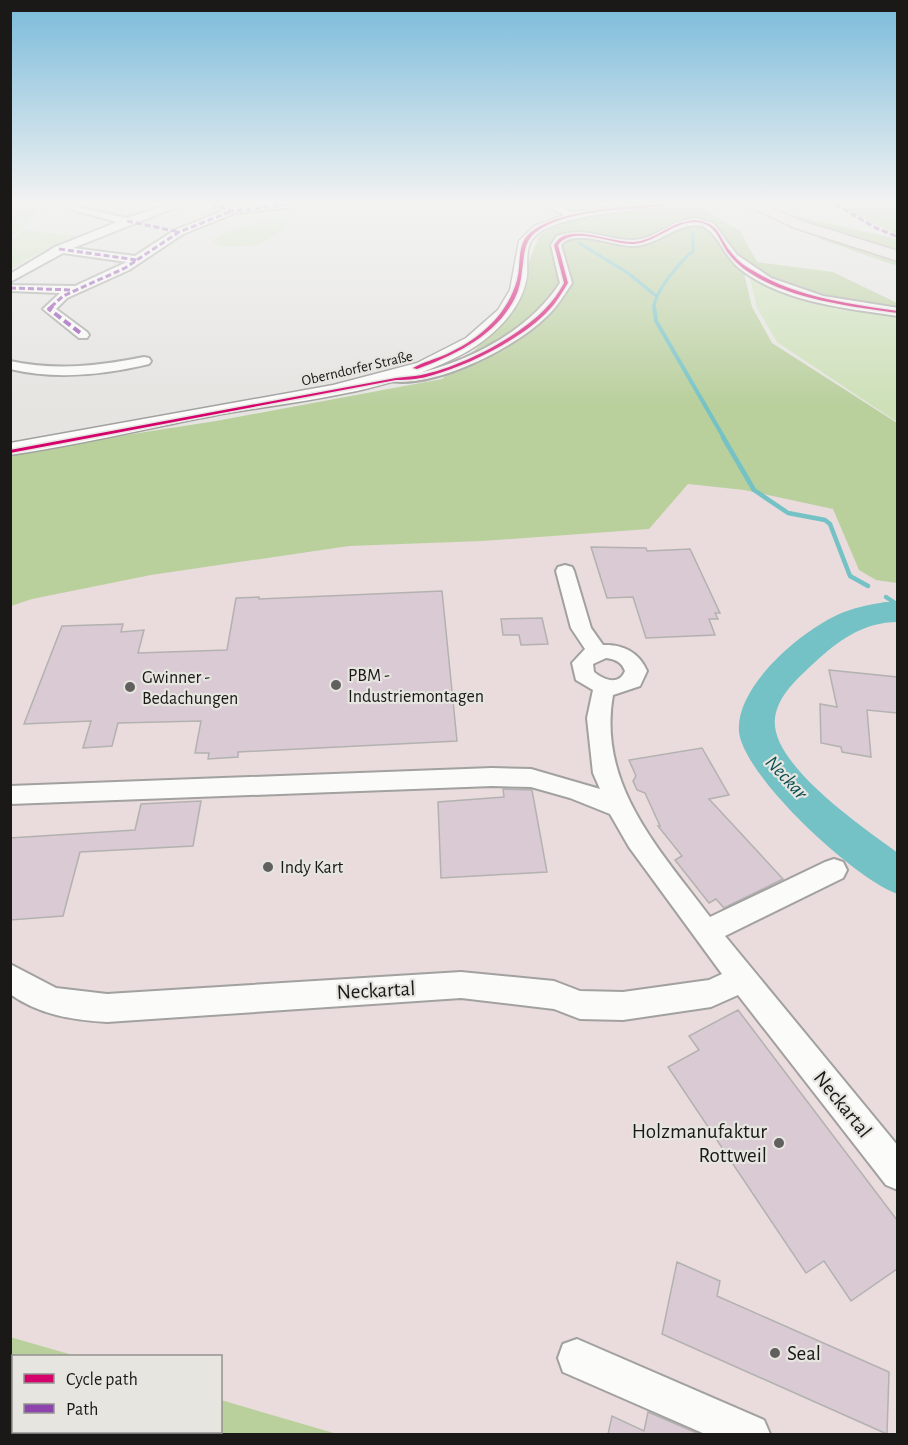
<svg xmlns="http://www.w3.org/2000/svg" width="908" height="1445" font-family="'Alegreya Sans',sans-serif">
<rect width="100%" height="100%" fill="#e5e4e1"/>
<path fill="#eadbdc" d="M688,484l56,6 89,19 26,61 17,10 21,3v851h-560l-116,-34 -1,-44h-144l-65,-19 -1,-731 22,-7 119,-24 198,-29 133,-5 167,-12z"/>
<g fill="#cde0b7">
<path d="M11,204h36l-36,34z"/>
<path d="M271,219h20l-7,9 -25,17 -39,2 -8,-7c17,-12 39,-14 59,-21z"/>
<path d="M24,230l52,6 -42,19 -23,14v-28z"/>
<path d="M749,274l46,19 102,22v107l-120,-80 -20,-34z"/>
</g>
<g fill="#b9cf9c">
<path d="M836,204h61v31z"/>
<path d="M696,205l44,26 17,31 76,10 64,31v4l-68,-11 -70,-24 -15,1 8,34 20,36 125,80v160l-21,-3 -17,-10 -26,-61 -89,-19 -56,-6 -39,45 -167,12 -133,5 -198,29 -119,24 -21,7v-153l205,-32 226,-42 56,-50 24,-32 5,-31 12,-30 20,-13 39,-7z"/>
<path d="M786,214l111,25v11l-62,-18z"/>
<path d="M817,238h5l75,21v7z"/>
<path d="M10,1337l66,19h-62v76h206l1,-32 116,34h-326z"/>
</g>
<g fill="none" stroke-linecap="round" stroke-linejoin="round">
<g stroke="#74c2c5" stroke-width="3">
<path d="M579,243l49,30 27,22"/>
<path d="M654,307c1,-16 26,-45 39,-56v-17"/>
</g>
<path stroke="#74c2c5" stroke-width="4" d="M654,306l2,15 68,117"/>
<g stroke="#74c2c5" stroke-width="4.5">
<path d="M723,437l31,53 34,23 37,7 5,4 20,52 18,10"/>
<path d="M886,597l12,8"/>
</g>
<path fill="#74c2c5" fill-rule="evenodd" d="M885,602h13v20c-35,0 -60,19 -84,41 -16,15 -36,32 -39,55 -6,46 89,110 123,135v41c-42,-14 -154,-117 -159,-162 -4,-45 60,-99 98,-117 15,-7 31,-10 48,-13z"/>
</g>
<g fill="#d9cad4" stroke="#b3b2b1" stroke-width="1.5">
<path d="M591,547l55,1 1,3 43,-2 30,64h-5l3,6h-9l6,16 -69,3 -13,-41 -26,1z"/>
<path d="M442,591l15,150 -219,11v5l-30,2 1,-6h-14l6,-32 -83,2 -6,23 -29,2 8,-27 -67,3 38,-98 61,-2 -2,8 23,-2 -6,23 89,-3 9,-52 23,-1v2z"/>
<path d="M542,618l6,26 -27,1 -2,-10h-16l-2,-16z"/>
<path d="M829,670l68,7v36l-30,-3 4,47 -29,-5 -1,-5 -20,-4 -1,-39 17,3z"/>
<path d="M702,748l27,47 -20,4 74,80 -59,29 -8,-9 -7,4 -34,-43 7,-4 -24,-30h2l-15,-33 -8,-3 -4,-9 3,-5 -7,-16z"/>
<path d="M503,789l29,1 15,82 -106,6 -3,-76 66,-5z"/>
<path d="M201,801l-8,45 -113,6 -17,64 -53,4v-82l125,-8 6,-26z"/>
<path d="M738,1010l159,210v49l-46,32 -27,-40 -18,12 -138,-206 31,-17 -10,-14z"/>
<path d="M677,1262l43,19 -3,15 172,76 -2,62 -225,-100z"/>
<path d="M648,1412l51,22h1h-92l4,-18 32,15z"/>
</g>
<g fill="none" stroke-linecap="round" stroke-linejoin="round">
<defs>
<g id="minor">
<path d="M170,204h14l-111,44 62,8 40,-26 48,-19 -8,-3v-4l18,4 25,-4h40l-5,3 -58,6 -52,21 -54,36 -62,28 -11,11 31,23 2,3 -2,3h-8l-36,-29 17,-16 -50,-2v-6l65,1 52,-24 -64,-9 -53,29v-8l45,-27 62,-25 -44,-12v-4l54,12z"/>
<path d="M543,204h12l23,12 -8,2z"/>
<path d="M695,218l18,5 24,32 34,23 52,18 75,12v8c-53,-8 -117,-14 -159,-48 -15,-12 -20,-33 -36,-42 -26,-5 -44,20 -70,20 -19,0 -59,-18 -72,-1l11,38c-8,12 -15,24 -25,33 -32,32 -116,75 -162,64l-2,-3c6,-6 29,-3 40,-5 52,-13 108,-44 137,-89l-9,-38 6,-9c27,-10 49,4 76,4 21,0 39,-19 62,-22z"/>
<path d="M144,357l5,1 2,3 -2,3c-46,11 -93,16 -139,5v-8c45,10 89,5 134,-4z"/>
<path d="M565,565l7,2 2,4 17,57 12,17c19,-1 36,7 44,26l-7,15 -27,9c-16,90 47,155 97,222l115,-55 9,-3 9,3 4,8 -4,8 -118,58 173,210v44l-12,-5 -148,-190 -27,12 -88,13 -43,-1 -26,-10 -93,-11 -354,24c-35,-2 -67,-7 -97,-28v-30l46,24 51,6 354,-22 93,9 26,10 43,1 86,-12 13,-6 -93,-127 -19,-33 -40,-16 -39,-11 -39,-1 -482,18v-18l482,-18 39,1 69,20 -7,-16 -6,-55 6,-28 -17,-10 -4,-17 13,-14 -14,-21 -15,-57 2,-4zM606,658c9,1 16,4 19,13 -6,15 -21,9 -31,1l-1,-8z"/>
<path d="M577,1339l187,81 6,14h-65l-142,-62 -5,-14 5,-14z"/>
</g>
<path id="tertiary" d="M634,204h43l-6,3c-30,3 -122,7 -139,33 -7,10 -4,25 -5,36 -5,37 -41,67 -72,82 -75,37 -162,43 -243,58 -68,13 -134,29 -202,39v-12l323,-58 84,-22 49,-25 32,-28 12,-20 9,-49 15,-15 39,-14z"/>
<path id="primary" d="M743,204h18l44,18 93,29v10l-103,-33z"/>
</defs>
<use href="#minor" stroke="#a1a19f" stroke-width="4"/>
<use href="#tertiary" stroke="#a1a19f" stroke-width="3"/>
<use href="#primary" stroke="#ab9f99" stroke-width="3"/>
<use href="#minor" fill="#fbfbfa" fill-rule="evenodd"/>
<use href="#tertiary" fill="#fbfbfa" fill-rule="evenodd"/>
<use href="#primary" fill="#ebe4e1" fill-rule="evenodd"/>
<g stroke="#8e44ad" stroke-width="3" stroke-dasharray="6 3" stroke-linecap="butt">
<path d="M211,204l21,7 61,-7"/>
<path d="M835,204l41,24 22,9"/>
<path d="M127,221l52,11"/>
<path d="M59,249l78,11"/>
<path d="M10,288l63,2"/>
<path d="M51,307l12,-11 62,-28 54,-36 53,-21"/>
</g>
<path stroke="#8e44ad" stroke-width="4" stroke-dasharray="8 4" stroke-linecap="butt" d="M53,306l-4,3 34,26"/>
<defs>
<g id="cycleway">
<path d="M664,204h9c-10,3 -22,3 -32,4 -31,2 -72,4 -99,20 -19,11 -17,24 -20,43 -1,9 -3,19 -7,27 -19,38 -60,57 -98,71l-4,-1c10,-6 23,-9 34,-14 32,-15 60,-38 70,-74 4,-14 0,-33 10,-44 25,-27 102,-29 137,-32z"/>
<path d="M695,220c26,4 22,15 36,32 5,7 13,14 21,18 43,27 96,34 146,41v2c-50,-7 -112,-14 -154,-44 -6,-5 -12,-10 -16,-16 -7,-9 -11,-25 -23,-29 -25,-10 -48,20 -73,20 -22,0 -59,-19 -74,1l10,38c-6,9 -11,19 -19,27 -26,28 -79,55 -116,65 -12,4 -24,5 -37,5l-386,73v-3l386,-72c6,-1 12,-1 19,-2 40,-6 101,-37 130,-67 8,-8 14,-17 19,-26l-10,-38c1,-1 5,-7 6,-7 17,-12 54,5 74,4 16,-1 29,-12 43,-18 6,-2 12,-3 18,-4z"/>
</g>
</defs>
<use href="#cycleway" stroke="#e6e5e0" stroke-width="3"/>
<use href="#cycleway" fill="#d6006c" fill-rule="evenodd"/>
</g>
<linearGradient id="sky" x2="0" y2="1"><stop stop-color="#79bada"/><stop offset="0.5" stop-color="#f3f3f2"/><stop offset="1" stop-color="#f3f3f2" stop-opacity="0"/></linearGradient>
<rect width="908" height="406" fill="url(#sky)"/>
<g fill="#61605e" stroke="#e6e5e0" stroke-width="2">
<circle cx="336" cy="685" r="6"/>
<circle cx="130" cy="687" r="6"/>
<circle cx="268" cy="867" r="6"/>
<circle cx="779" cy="1143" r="6"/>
<circle cx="775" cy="1353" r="6"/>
</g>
<g text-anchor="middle" stroke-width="4.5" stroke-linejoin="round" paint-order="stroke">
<g font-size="15" fill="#1a1918" stroke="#e6e5e0">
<text transform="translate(357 368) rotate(-13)" y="5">Oberndorfer Straße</text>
</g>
<g font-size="18" fill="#1a1918" stroke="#e6e5e0" text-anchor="start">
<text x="348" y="681">PBM -<tspan x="348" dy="21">Industriemontagen</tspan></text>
<text x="142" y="683">Gwinner -<tspan x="142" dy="21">Bedachungen</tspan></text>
<text x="280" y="873">Indy Kart</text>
</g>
<g font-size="20" font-style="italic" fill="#0c4e52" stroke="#e6e5e0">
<text transform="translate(787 777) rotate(47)" y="7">Neckar</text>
</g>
<g font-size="21" fill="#1a1918" stroke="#e6e5e0">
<text transform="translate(376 990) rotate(-3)" y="7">Neckartal</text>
<text transform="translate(843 1104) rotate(51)" y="7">Neckartal</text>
</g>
<g font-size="21" fill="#1a1918" stroke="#e6e5e0" text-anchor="end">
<text x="767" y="1138">Holzmanufaktur<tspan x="767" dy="24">Rottweil</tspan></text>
<text x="787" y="1360" text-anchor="start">Seal</text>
</g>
</g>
<rect width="908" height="1445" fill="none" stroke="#1a1918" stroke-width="24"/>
<rect x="12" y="1355" width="210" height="78" fill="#e6e5e0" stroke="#949390" stroke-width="1.5"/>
<rect x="24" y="1374" width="30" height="9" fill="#d6006c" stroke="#949390" stroke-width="1.5"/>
<text x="66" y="1385" font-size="18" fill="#1a1918">Cycle path</text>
<rect x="24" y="1404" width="30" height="9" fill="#8e44ad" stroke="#949390" stroke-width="1.5"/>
<text x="66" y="1415" font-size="18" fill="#1a1918">Path</text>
</svg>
